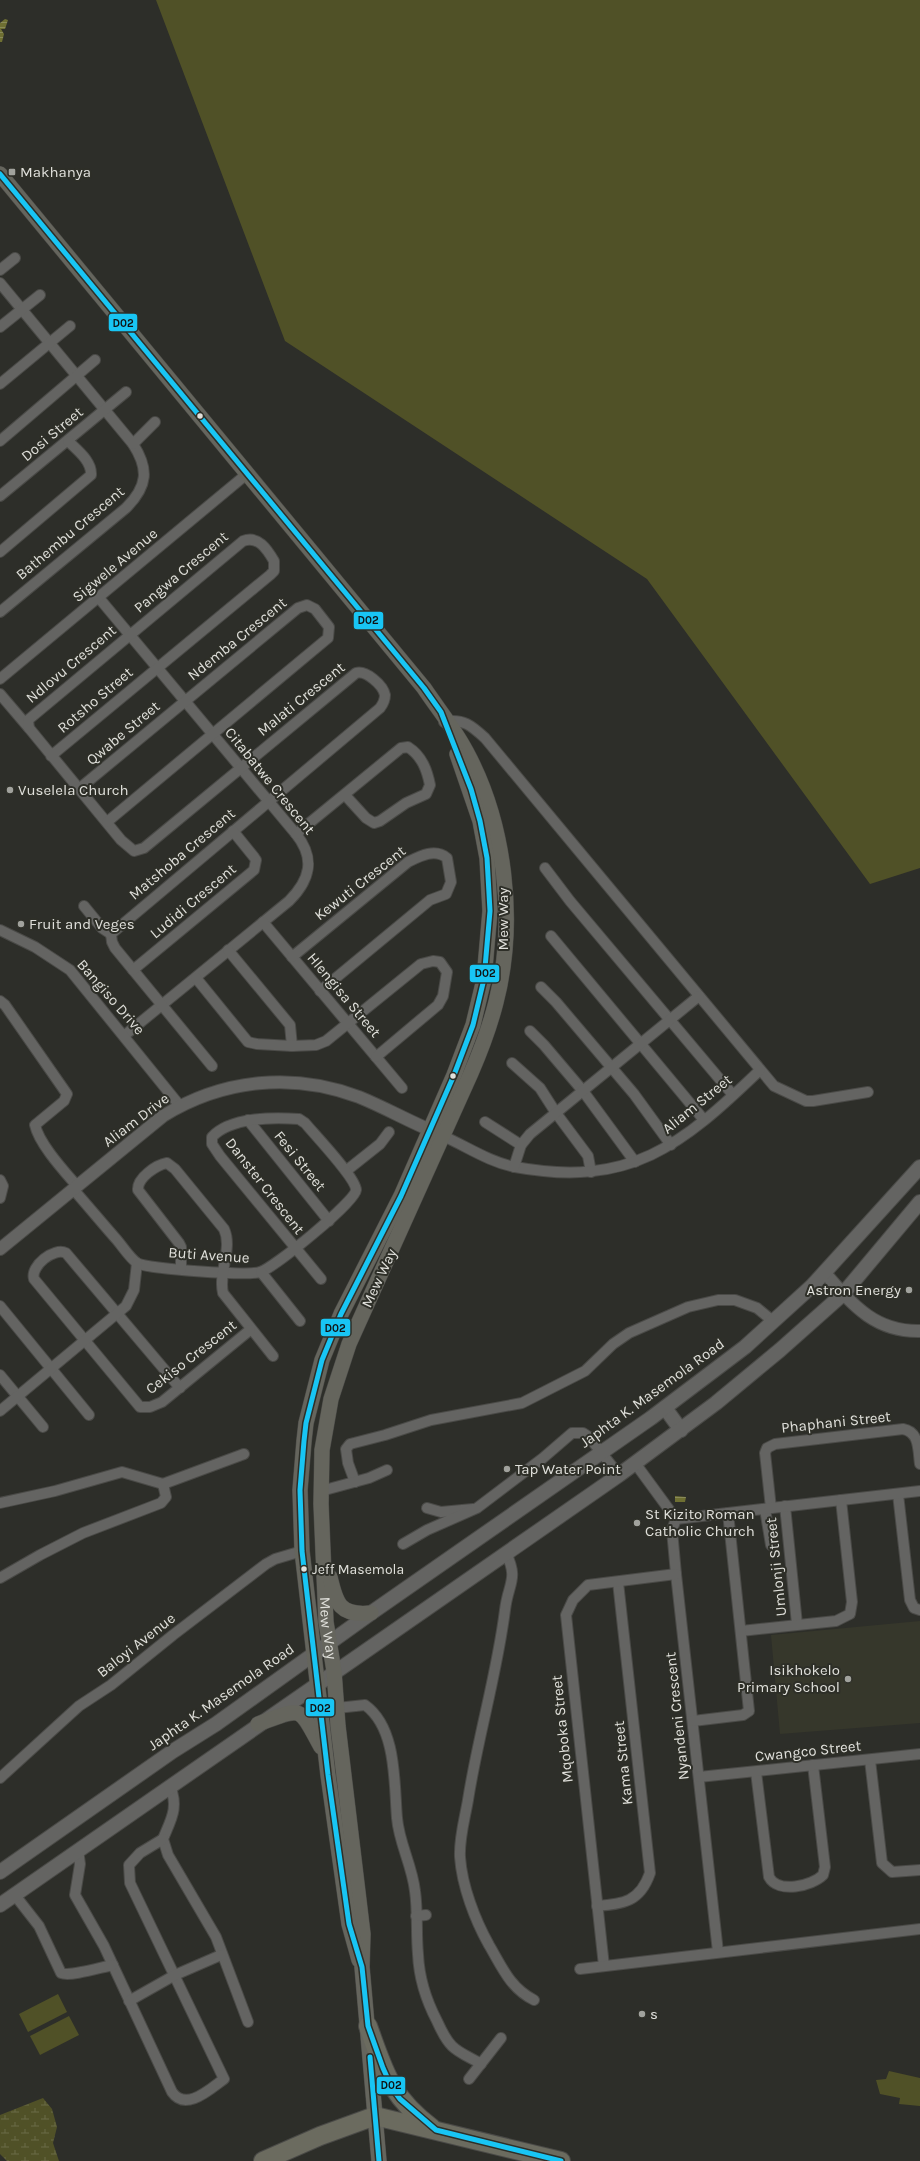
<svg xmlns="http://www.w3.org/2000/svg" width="920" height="2161" font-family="Karla,sans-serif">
<defs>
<pattern id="wetland-marsh" width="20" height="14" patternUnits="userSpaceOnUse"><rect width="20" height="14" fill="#505127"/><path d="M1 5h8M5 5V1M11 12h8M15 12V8" fill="none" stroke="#696a46"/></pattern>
<pattern id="water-rules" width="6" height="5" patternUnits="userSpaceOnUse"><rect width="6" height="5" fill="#6e6f32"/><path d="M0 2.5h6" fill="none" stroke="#898a59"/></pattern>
</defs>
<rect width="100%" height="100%" fill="#2d2e29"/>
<path fill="#36372b" d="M920,1621v102l-140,11 -9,-99z"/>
<g fill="#505127">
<path d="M156,0h764v868l-50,16 -223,-305 -362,-238z"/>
<path d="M58,1994l9,18 -39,20 -9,-18z"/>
<path d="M69,2016l10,19 -39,20 -10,-19z"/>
<path d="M889,2071l31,7v28l-21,-2 1,-6 -20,-4 -4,-14 10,-1z"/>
</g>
<path fill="url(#wetland-marsh)" d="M43,2098l9,11 5,18 -4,16 6,18h-52l-7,-7v-39z"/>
<g fill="url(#water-rules)">
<path d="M5,19l3,1 -3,9h-4l3,5 -2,8h-2v-19z"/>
<path d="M675,1496l11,1 -1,5h-10z"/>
</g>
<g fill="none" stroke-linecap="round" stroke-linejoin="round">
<defs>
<g id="minor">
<path d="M0,270l15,-12"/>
<path d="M0,283l133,161c16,25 15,42 -7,64l-126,104"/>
<path d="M0,327l40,-32"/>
<path d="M0,384l70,-58"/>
<path d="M0,441l95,-81"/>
<path d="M133,444l22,-22"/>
<path d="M0,496l126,-104"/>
<path d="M0,552l91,-77c1,-14 -14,-25 -23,-34"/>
<path d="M99,598l197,236c20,25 14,46 -7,67l-164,134"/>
<path d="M0,679l248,-206"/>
<path d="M0,694l29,34"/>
<path d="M444,722c19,-4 28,4 41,16l289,348 32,15h7l55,-9"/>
<path d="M51,756l219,-181 4,-4v-10c-7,-12 -16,-26 -31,-20l-215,179 1,8 92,112 13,11 10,-3 212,-175c10,-3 27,12 29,22 0,5 -2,9 -5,13l-269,226 1,8 3,6 97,118"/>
<path d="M80,788l218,-180 9,-3 8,4 14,18 -1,11 -221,184"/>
<path d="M296,834l105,-86 7,-1c14,9 19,23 22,38l-4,9 -20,9 -26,18 -6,2 -8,-5 -21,-23"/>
<path d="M545,868l25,33 163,194"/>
<path d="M84,906l18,22 9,6"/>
<path d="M263,922l139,166"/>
<path d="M0,930l35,17 35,23 110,136"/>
<path d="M551,936l153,184"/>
<path d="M228,950l62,75 2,21"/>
<path d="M292,957l116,-95c12,-6 27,-14 39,-4l4,24 -5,12 -16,6 -110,91"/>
<path d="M133,970l121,-100 2,-10 -2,-3 -21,-26"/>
<path d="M196,978l52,64 9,2 35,2 24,-1 10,-4 95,-77 12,-3 7,1 7,10 -4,24 -5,9 -62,52"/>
<path d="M541,987l15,15 78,92 37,51"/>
<path d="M0,1001l5,4 62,89 -3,7 -29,24c4,19 30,47 42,61"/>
<path d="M530,1031l14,14 39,46 52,71"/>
<path d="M512,1063l28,25 16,25 32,43 3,16"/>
<path d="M248,1120l81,101"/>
<path d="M485,1122l36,23"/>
<path d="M443,1136c23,10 46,26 72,31 115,21 166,-21 245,-97"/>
<path d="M514,1167l7,-22 9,-11 169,-138"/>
<path d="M346,1171l34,-27 9,-12"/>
<path d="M0,1180l3,6 -3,12"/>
<path d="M73,1189c15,17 29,34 44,51 6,7 12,17 20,23 9,6 111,13 123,9 14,-4 95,-70 96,-82 0,-12 -41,-55 -51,-67l-6,-4c-25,-2 -69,-2 -87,18v7l8,12 101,123"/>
<path d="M181,1269v-22l-2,-4 -41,-53c-1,-12 18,-25 29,-27l8,6 49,60c9,19 -6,44 -1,64l50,63"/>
<path d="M261,1272l39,49"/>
<path d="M0,1306l89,109"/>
<path d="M0,1375l43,52"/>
<path d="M180,1388l-114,-135c-12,-6 -36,13 -32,26l106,128h10l12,-5 88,-72"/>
<path d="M0,1411l126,-105 8,-16 3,-27"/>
<path d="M635,1463l41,56"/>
<path d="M355,1482l-7,-19 -2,-14 4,-5 35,-9 46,-15 91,-17 63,-32 28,-27 16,-11 59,-26 30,-7h17l22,8 17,14"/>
<path d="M321,1491l48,-13 18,-8"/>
<path d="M898,1494l12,106 4,8 6,2"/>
<path d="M0,1503l55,-12 67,-19 41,12"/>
<path d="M785,1506l12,118"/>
<path d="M427,1508l14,4 32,-3"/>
<path d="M771,1508l-6,-55 2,-5 8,-4 128,-15c17,3 15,22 17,35"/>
<path d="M765,1509l6,36"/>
<path d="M676,1519l-4,11 4,44 42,378"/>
<path d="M676,1519l244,-28"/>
<path d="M403,1544l24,-14 50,-22 66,-50 29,-25h11l6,4 30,38"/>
<path d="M506,1553c13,27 2,30 -1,57 -8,64 -27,126 -37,190 -3,18 -9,38 -8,57 2,29 15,63 29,88 13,22 21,43 45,55"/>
<path d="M0,1578l40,-23 43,-22 78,-30 5,-6 -3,-13 81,-30"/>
<path d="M741,1631l95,-10 14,-7 2,-12 -11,-102"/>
<path d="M337,1708l28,-3c32,23 29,78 32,113 2,25 15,47 18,73 3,21 1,42 3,63 1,24 8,46 19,67 4,9 8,18 15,25 8,8 20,12 29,18"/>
<path d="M693,1721l50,-6 6,-4 -21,-198"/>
<path d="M870,1760l12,103 10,9 28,-2"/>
<path d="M756,1772l13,105c9,17 43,9 54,-2l2,-8 -12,-102"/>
<path d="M699,1777l221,-23"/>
<path d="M0,1778l79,-72 32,-21 62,-50 93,-71 9,-5 27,-8"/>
<path d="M170,1786c9,22 1,33 -7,53l5,16 48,82 32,85"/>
<path d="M78,1850l2,14 -5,31 29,51 68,146c14,20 38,-3 52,-13l-94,-196 -1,-18 11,-12 23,-14"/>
<path d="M14,1894l25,32 22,47c9,4 41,-6 52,-8"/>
<path d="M597,1906c26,-2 43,-4 53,-33l-32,-291"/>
<path d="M416,1916l10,-1"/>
<path d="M604,1966l-38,-351 7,-15 15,-15 88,-11"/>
<path d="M580,1969l340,-40"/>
<path d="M129,2001l46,-26 46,-20"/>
<path d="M469,2079l32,-41"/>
</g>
<g id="tertiary">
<path d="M0,1249l163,-133c60,-37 130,-44 196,-19 27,11 51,25 78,36"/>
<path d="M824,1272c28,32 50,60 96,59"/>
</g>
<g id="secondary">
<path d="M665,1408l16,22"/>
<path d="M0,1872l173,-121 43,-27 155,-111 280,-195 94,-71 67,-61 108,-119"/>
<path d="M0,1905l619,-430 97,-72 64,-53 63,-56 77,-92"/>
</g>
<g id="primary">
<path id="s1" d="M0,174l424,514c14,21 30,40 42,63 39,72 51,170 30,251 -6,24 -15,48 -25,71l-122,271 -18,55 -9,51 -1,54 5,118 8,49 4,55 25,208 -1,33 17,194"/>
<path d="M330,1577c6,27 10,39 41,36"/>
<path d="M258,1724c46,-17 40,-19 63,23"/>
<path d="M359,1960l-10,-36 -21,-149 -26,-224 -2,-61 4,-49 2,-18 16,-63 19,-46 60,-118 53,-121 19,-50 11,-46 6,-68 -3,-53 -7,-37 -23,-67"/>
</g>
<g id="motorway">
<path d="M368,2026c17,47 22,70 64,102"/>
<path d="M263,2161l57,-25 55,-20 186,45"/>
</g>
</defs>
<use href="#minor" stroke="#4a4a47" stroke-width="12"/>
<use href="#tertiary" stroke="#4a4a47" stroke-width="14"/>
<use href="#secondary" stroke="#4a4a47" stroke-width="16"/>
<use href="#primary" stroke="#4a4a47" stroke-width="16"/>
<use href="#motorway" stroke="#4a4a47" stroke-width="20"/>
<use href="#minor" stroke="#646462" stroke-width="10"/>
<use href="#tertiary" stroke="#646462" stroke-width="12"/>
<use href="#secondary" stroke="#646462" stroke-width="14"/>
<use href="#primary" stroke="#65655d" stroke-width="15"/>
<use href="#motorway" stroke="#6b6b5f" stroke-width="18"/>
<defs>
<g id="bus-1">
<path d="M0,174l424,514 17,24 30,77 9,32 7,37 3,53 -6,68 -11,46 -19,50 -53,121 -60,118 -19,46 -16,63 -2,18 -4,49 2,61 26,224 21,149 13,43 6,59 15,42 9,20 8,11 36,31 125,31"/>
<path d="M370,2057l9,104"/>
</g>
</defs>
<use href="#bus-1" stroke="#2e2f28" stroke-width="8"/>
<use href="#bus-1" stroke="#18c5f4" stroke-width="5"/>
</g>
<g fill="#a1a29d" stroke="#2e2f28" stroke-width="1.5">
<rect x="8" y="168" width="8" height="8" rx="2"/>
<circle cx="10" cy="790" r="4"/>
<circle cx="21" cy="924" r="4"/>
<circle cx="909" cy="1290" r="4"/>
<circle cx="507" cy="1469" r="4"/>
<circle cx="637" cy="1523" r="4"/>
<circle cx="848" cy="1679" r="4"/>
<circle cx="642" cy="2014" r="4"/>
</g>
<g fill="#e0e0db" stroke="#2e2f28" stroke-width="1.5">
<circle cx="200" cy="416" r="3.5"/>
<circle cx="453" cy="1076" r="3.5"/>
<circle cx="304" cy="1569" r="3.5"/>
</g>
<g text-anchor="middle" stroke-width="4" stroke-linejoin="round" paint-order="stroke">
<g font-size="14" fill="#e0e0db" stroke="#2e2f28" text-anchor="start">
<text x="312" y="1574">Jeff Masemola</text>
</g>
<g font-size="15" fill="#e0e0db" stroke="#2e2f28" text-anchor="start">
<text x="20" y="177">Makhanya</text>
<text x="18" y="795">Vuselela Church</text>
<text x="29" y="929">Fruit and Veges</text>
<text x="901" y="1295" text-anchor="end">Astron Energy</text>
<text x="515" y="1474">Tap Water Point</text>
<text x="645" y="1519">St Kizito Roman<tspan x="645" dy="17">Catholic Church</tspan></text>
<text x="840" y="1675" text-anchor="end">Isikhokelo<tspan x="840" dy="17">Primary School</tspan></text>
<text x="650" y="2019">s</text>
</g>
<g font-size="15" fill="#e0e0db" stroke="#2e2f28">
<text transform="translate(52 434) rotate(-40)" y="5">Dosi Street</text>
<text transform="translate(70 533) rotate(-40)" y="5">Bathembu Crescent</text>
<text transform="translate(115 565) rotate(-40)" y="5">Sigwele Avenue</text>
<text transform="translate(181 572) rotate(-40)" y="5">Pangwa Crescent</text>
<text transform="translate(237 639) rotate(-39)" y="5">Ndemba Crescent</text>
<text transform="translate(71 664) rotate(-40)" y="5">Ndlovu Crescent</text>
<text transform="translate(301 699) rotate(-39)" y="5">Malati Crescent</text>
<text transform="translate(95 700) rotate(-40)" y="5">Rotsho Street</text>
<text transform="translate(123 733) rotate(-40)" y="5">Qwabe Street</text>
<text transform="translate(270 781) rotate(51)" y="5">Citabatwe Crescent</text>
<text transform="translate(182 854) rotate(-40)" y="5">Matshoba Crescent</text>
<text transform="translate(360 883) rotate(-38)" y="5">Kewuti Crescent</text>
<text transform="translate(193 901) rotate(-40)" y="5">Ludidi Crescent</text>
<text transform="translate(503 919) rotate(-90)" y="5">Mew Way</text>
<text transform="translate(344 995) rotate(50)" y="5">Hlengisa Street</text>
<text transform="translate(111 997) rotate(49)" y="5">Bangiso Drive</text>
<text transform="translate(697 1104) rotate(-39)" y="5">Aliam Street</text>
<text transform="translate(136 1120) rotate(-37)" y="5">Aliam Drive</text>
<text transform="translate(300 1161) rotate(51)" y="5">Fesi Street</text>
<text transform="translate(265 1186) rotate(52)" y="5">Danster Crescent</text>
<text transform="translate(209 1255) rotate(4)" y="5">Buti Avenue</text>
<text transform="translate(379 1278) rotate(-65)" y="5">Mew Way</text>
<text transform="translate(191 1357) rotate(-38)" y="5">Cekiso Crescent</text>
<text transform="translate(652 1393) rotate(-36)" y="5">Japhta K. Masemola Road</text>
<text transform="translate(836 1422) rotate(-6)" y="5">Phaphani Street</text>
<text transform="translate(776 1567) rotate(-96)" y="5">Umlonji Street</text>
<text dy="5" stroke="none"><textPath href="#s1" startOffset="1661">Mew Way</textPath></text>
<text transform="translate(136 1645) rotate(-38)" y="5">Baloyi Avenue</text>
<text transform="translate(221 1697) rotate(-35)" y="5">Japhta K. Masemola Road</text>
<text transform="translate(677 1716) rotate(-96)" y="5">Nyandeni Crescent</text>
<text transform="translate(562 1729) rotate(-96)" y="5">Mqoboka Street</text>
<text transform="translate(808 1751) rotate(-6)" y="5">Cwangco Street</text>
<text transform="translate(623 1763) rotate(-96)" y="5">Kama Street</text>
</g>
</g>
<g stroke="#2e2f28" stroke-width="1.5">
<rect x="108" y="313" width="30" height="19" rx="4" fill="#18c5f4"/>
<rect x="353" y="611" width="31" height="19" rx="4" fill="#18c5f4"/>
<rect x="469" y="964" width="31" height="19" rx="4" fill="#18c5f4"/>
<rect x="320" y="1318" width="31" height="19" rx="4" fill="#18c5f4"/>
<rect x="305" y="1698" width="30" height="19" rx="4" fill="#18c5f4"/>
<rect x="376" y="2076" width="30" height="19" rx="4" fill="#18c5f4"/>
</g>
<g font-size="11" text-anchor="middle" font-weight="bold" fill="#111">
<text x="123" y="327">D02</text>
<text x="368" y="624">D02</text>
<text x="485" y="977">D02</text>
<text x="335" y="1332">D02</text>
<text x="320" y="1712">D02</text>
<text x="391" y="2089">D02</text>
</g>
</svg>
